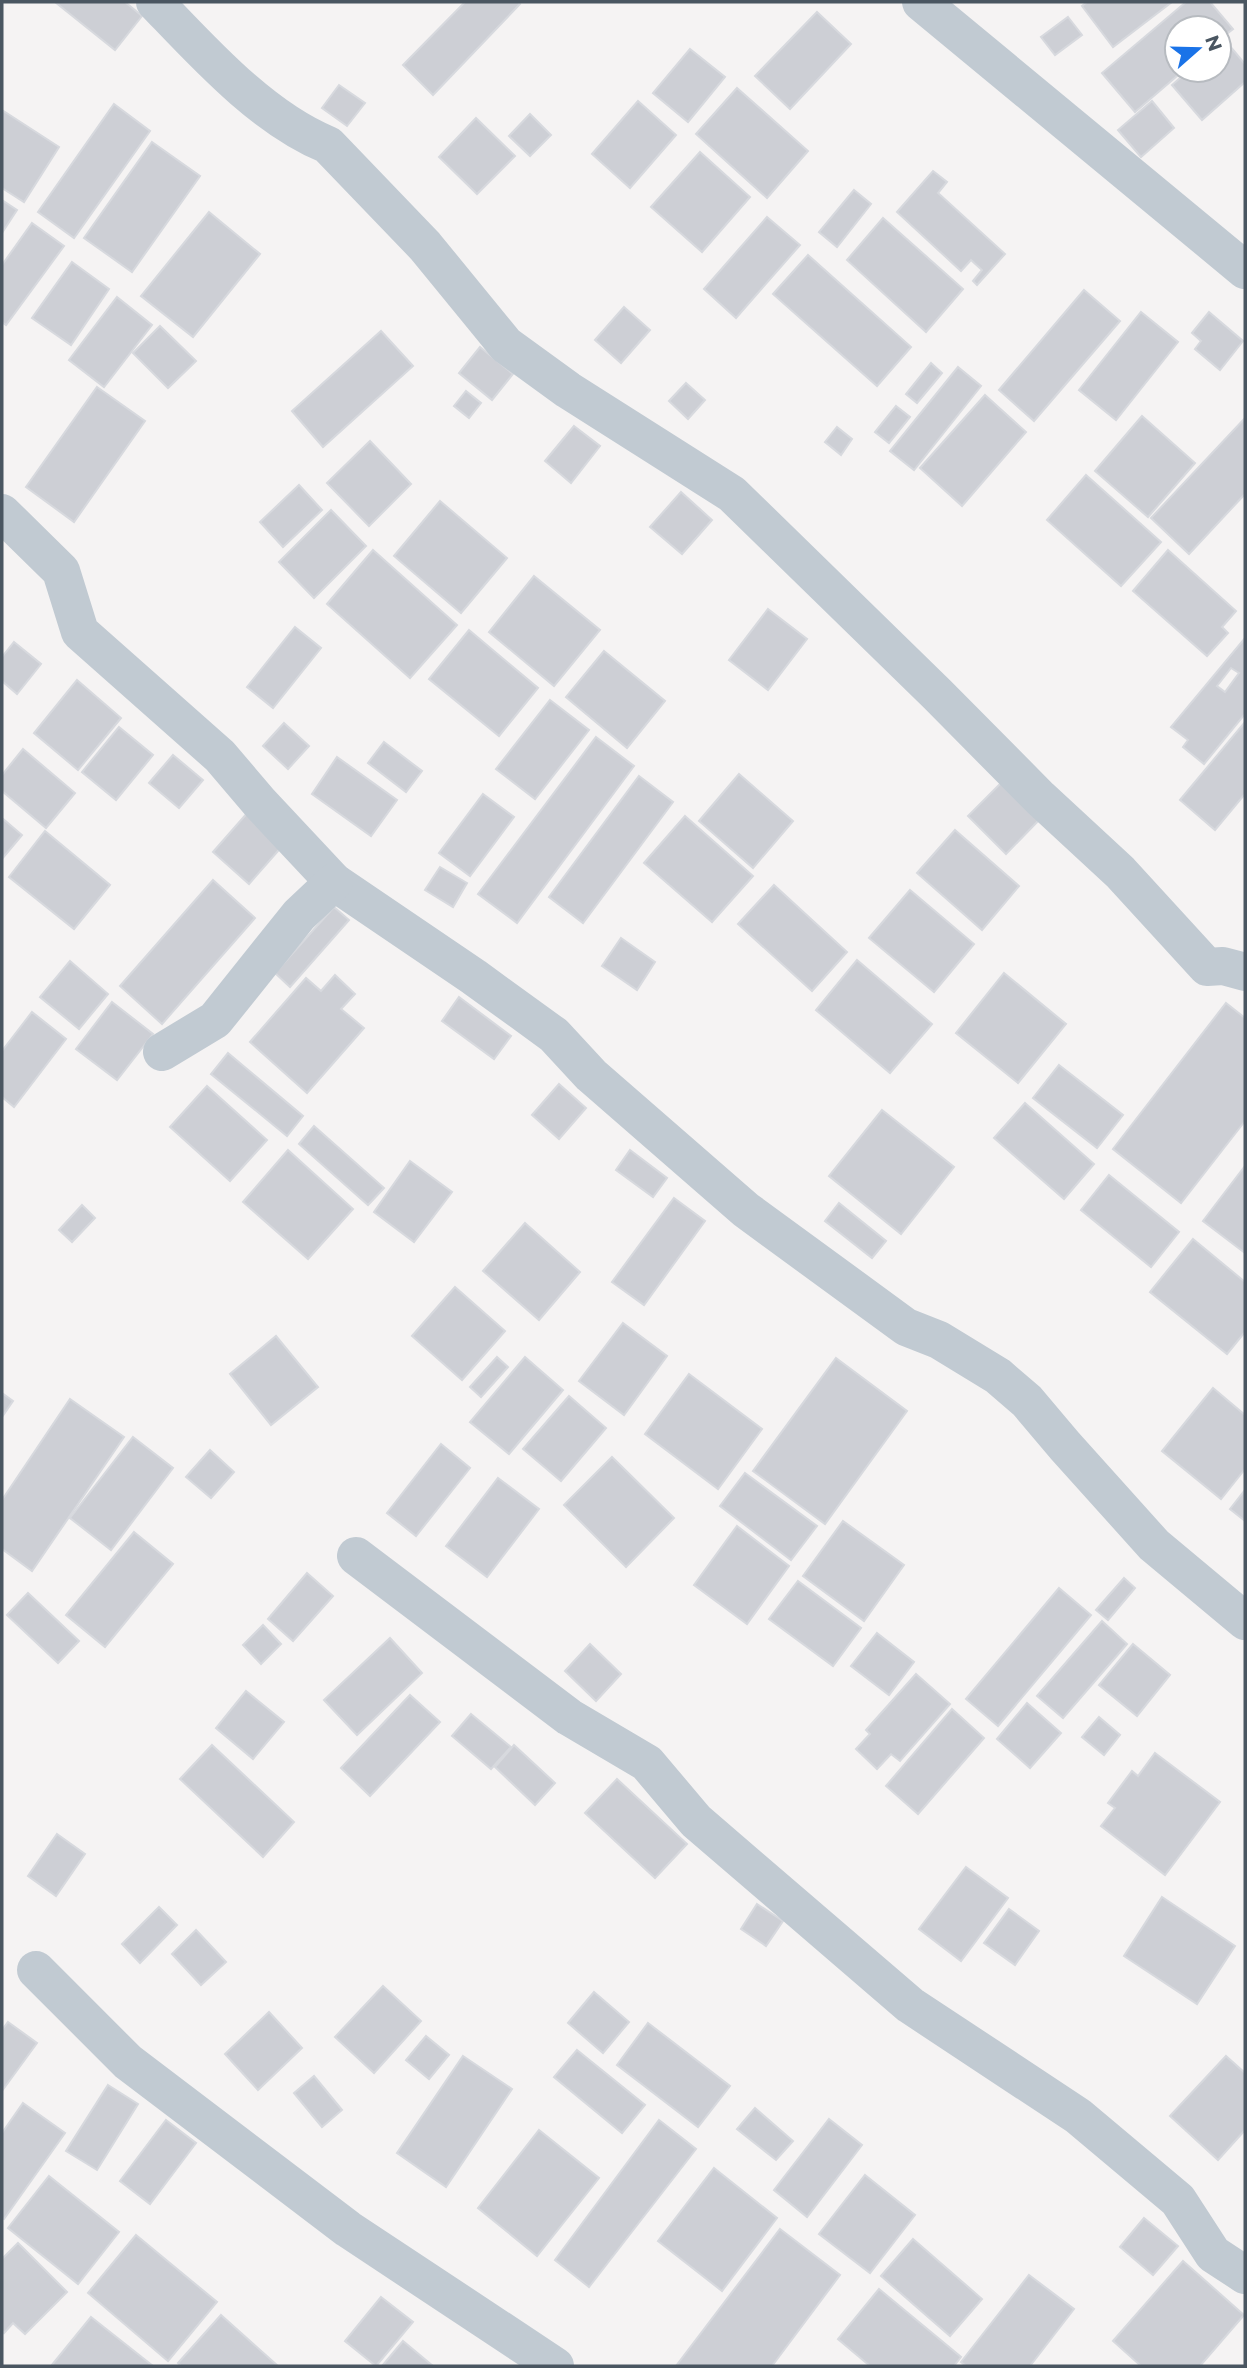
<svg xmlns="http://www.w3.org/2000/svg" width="1247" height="2368" font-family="Montserrat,sans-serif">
<rect width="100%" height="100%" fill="#f5f3f3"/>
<g fill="#cdcfd5" stroke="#d7d9de" stroke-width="2" fill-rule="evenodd">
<path d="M55,2h70l17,14 -27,34z"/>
<path d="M465,2h53l2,2 -87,91 -30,-30z"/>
<path d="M1087,2h85l-59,45 -31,-41z"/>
<path d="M1186,2h24l23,27 -14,11v-12h-42v42h7l-49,42 -33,-39z"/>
<path d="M817,12l34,32 -61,65 -35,-33z"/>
<path d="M1068,17l14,18 -27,20 -14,-18z"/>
<path d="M1224,39l21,25v18l-43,38 -30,-35 17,-15h30v-27z"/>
<path d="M690,49l35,28 -37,45 -35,-29z"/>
<path d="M339,85l26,18 -18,23 -25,-18z"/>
<path d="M737,88l71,63 -41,47 -71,-64z"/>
<path d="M638,101l38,34 -46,53 -38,-34z"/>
<path d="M1152,101l22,27 -33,29 -23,-27z"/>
<path d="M114,104l36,27 -76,107 -36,-26z"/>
<path d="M2,110l57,37 -35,55 -22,-14z"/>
<path d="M530,114l21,21 -21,21 -21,-20z"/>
<path d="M476,118l39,38 -38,38 -38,-37z"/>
<path d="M152,142l48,34 -68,96 -48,-34z"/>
<path d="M700,152l50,45 -48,55 -51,-45z"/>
<path d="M933,171l14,11 -9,11 67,61 -28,31 -4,-4 9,-11 -11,-10 -10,11 -64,-59z"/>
<path d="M854,190l17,14 -34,43 -18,-15z"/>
<path d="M2,200l15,10 -15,23z"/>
<path d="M209,212l51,42 -67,83 -52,-41z"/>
<path d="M767,217l33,28 -64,73 -32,-29z"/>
<path d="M883,218l80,71 -37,43 -79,-72z"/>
<path d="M32,223l32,23 -58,79 -4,-3v-57z"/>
<path d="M808,255l103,92 -34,39 -104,-92z"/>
<path d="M72,262l37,27 -38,56 -39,-27z"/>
<path d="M1084,290l36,31 -86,100 -35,-31z"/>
<path d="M117,297l35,28 -48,62 -35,-27z"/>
<path d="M624,307l26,23 -29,33 -26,-23z"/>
<path d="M1141,312l37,30 -62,78 -37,-30z"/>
<path d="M1209,312l34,29 -23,29 -25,-21 6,-8 -9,-8z"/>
<path d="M160,326l36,35 -28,27 -35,-35z"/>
<path d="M381,331l32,35 -90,81 -31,-36z"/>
<path d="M480,347l33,27 -21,26 -33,-27z"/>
<path d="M931,363l11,10 -25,30 -11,-9z"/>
<path d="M958,367l23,19 -67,84 -24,-19z"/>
<path d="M686,383l19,17 -17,19 -19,-18z"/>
<path d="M97,387l48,34 -71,101 -48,-35z"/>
<path d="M466,391l15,12 -12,15 -15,-12z"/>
<path d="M985,395l41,37 -64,74 -42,-38z"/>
<path d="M896,406l14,11 -21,26 -14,-11z"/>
<path d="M1142,416l53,47 -47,54 -53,-46z"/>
<path d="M1245,418v76l-56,60 -38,-36z"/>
<path d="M574,426l26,20 -29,37 -26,-22z"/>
<path d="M837,427l15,12 -11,16 -16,-13z"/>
<path d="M370,441l41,43 -42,42 -42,-43z"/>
<path d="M1086,475l75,67 -40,44 -74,-66z"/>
<path d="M299,485l23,25 -39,37 -23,-25z"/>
<path d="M681,492l31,28 -30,34 -32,-27z"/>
<path d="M440,501l67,57 -46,55 -67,-57z"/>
<path d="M331,510l35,36 -52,52 -35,-36z"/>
<path d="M373,550l84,75 -47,53 -83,-74z"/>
<path d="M1168,550l68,61 -14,16 6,6 -21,23 -74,-65z"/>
<path d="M534,576l66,54 -46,56 -65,-54z"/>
<path d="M768,609l39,30 -39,51 -39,-30z"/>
<path d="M295,627l26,21 -48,60 -26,-21z"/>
<path d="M469,630l69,58 -39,48 -70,-57z"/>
<path d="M1245,638v76l-41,50 -21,-17 5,-7 -17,-13zM1231,668l8,5 -14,19 -8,-6z"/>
<path d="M14,642l27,22 -24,30 -15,-13v-24z"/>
<path d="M604,651l61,50 -38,47 -61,-51z"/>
<path d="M77,680l44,38 -43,52 -44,-37z"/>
<path d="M550,700l39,30 -54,69 -39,-30z"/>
<path d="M1245,722v72l-30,36 -35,-30z"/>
<path d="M284,723l25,23 -21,23 -25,-23z"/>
<path d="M119,727l34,28 -37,45 -34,-28z"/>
<path d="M596,737l38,29 -117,157 -39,-29z"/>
<path d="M384,742l38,29 -16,21 -38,-29z"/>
<path d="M23,749l52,44 -29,35 -44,-37v-16z"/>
<path d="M173,755l30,25 -24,28 -30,-25z"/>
<path d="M337,757l60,43 -26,36 -59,-42z"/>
<path d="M739,774l54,47 -40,47 -54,-47z"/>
<path d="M639,776l34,26 -90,121 -34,-26z"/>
<path d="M1005,779l38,37 -37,38 -38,-38z"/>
<path d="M483,794l31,23 -44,59 -31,-23z"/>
<path d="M249,811l36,32 -36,41 -36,-32z"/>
<path d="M685,816l68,60 -41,46 -68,-59z"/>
<path d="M2,818l20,17 -20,24z"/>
<path d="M955,830l64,56 -37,44 -65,-57z"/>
<path d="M45,831l65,54 -36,44 -65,-52z"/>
<path d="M440,867l27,16 -14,24 -28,-17z"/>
<path d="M213,880l42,38 -93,106 -42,-38z"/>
<path d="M774,885l73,67 -35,39 -74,-67z"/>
<path d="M910,890l64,54 -40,48 -65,-54z"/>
<path d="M334,907l15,13 -59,67 -15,-14z"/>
<path d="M621,938l34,24 -18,28 -35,-24z"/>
<path d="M857,960l75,64 -42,49 -74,-63z"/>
<path d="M70,961l38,33 -29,35 -39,-32z"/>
<path d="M1004,973l62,51 -48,59 -62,-50z"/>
<path d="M335,975l20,19 -14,15 23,19 -57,65 -57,-51 56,-64 15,13z"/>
<path d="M459,997l52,39 -17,23 -52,-38z"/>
<path d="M112,1002l41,32 -36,46 -41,-31z"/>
<path d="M1226,1003l19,15v103l-64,82 -68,-54z"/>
<path d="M32,1012l34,27 -52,68 -12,-10v-46z"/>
<path d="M228,1053l75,63 -16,20 -76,-62z"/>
<path d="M1059,1065l64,50 -26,33 -64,-50z"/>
<path d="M559,1084l27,24 -27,31 -27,-24z"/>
<path d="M207,1086l60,54 -37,41 -60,-54z"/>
<path d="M1025,1103l69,61 -30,35 -70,-61z"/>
<path d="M882,1110l72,57 -53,67 -72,-58z"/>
<path d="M314,1126l70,62 -16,17 -69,-61z"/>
<path d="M288,1150l65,59 -45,50 -65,-57z"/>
<path d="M630,1150l37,28 -14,19 -37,-27z"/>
<path d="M410,1161l42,31 -38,50 -40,-30z"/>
<path d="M1245,1166v87l-42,-32z"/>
<path d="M1109,1175l70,57 -28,35 -70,-57z"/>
<path d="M674,1198l31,23 -61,84 -32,-23z"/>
<path d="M839,1203l47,38 -14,17 -47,-37z"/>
<path d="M82,1205l13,13 -23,24 -13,-12z"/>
<path d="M525,1223l55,49 -41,48 -56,-49z"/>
<path d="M1193,1239l52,43v50l-18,22 -77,-62z"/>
<path d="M455,1287l50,44 -43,49 -50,-44z"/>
<path d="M623,1323l44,33 -43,59 -45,-34z"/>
<path d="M276,1336l42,51 -47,38 -41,-51z"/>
<path d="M497,1357l11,10 -27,30 -11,-10z"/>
<path d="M525,1357l38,33 -54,64 -39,-32z"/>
<path d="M836,1358l71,53 -82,113 -72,-53z"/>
<path d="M689,1374l73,55 -44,60 -73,-55z"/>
<path d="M1213,1388l32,27v54l-24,30 -59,-48z"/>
<path d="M2,1393l11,8 -11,16z"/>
<path d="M569,1396l37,32 -45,53 -38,-32z"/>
<path d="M70,1399l54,38 -92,134 -30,-22v-49z"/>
<path d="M133,1437l40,31 -62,82 -41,-32z"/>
<path d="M441,1444l29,24 -54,68 -29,-23z"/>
<path d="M210,1450l24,22 -23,26 -25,-21z"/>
<path d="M612,1457l62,61 -48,49 -62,-62z"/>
<path d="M745,1473l72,53 -26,34 -71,-54z"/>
<path d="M498,1478l41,31 -52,68 -41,-31z"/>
<path d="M1245,1490v31l-15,-12z"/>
<path d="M843,1521l61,44 -40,56 -61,-45z"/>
<path d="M737,1526l52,40 -42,58 -53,-39z"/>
<path d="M134,1532l39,32 -68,83 -39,-32z"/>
<path d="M307,1573l26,23 -40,45 -25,-22z"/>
<path d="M1124,1578l11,10 -27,32 -12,-10z"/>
<path d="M798,1581l63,47 -28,38 -64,-47z"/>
<path d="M1059,1588l32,27 -93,111 -32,-27z"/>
<path d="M28,1593l51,48 -21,22 -51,-48z"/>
<path d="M1102,1621l25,23 -64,74 -26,-22z"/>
<path d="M263,1625l18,19 -20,20 -18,-19z"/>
<path d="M877,1633l37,29 -25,33 -38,-29z"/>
<path d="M390,1638l32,35 -65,62 -33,-35z"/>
<path d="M590,1644l31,30 -25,27 -31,-30z"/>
<path d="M1133,1644l37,31 -33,41 -38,-31z"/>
<path d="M916,1674l34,30 -50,57 -9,-7 -14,15 -21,-20 14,-15 -4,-4z"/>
<path d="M246,1691l38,31 -31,37 -37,-31z"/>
<path d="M410,1695l30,27 -70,74 -29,-28z"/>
<path d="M1027,1703l34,30 -31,35 -33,-29z"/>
<path d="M952,1709l32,29 -66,76 -32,-28z"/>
<path d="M471,1714l40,33 -20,22 -39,-33z"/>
<path d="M1099,1717l21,18 -16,20 -22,-18z"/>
<path d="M212,1745l82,77 -31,35 -83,-78z"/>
<path d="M514,1745l41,38 -20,22 -40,-38z"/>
<path d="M1155,1753l65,49 -55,73 -64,-49 14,-18 -7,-5 24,-32 6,5z"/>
<path d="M617,1779l70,65 -32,34 -70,-65z"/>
<path d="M57,1834l28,20 -29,42 -28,-20z"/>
<path d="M966,1867l42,31 -47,63 -42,-32z"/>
<path d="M1162,1897l73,49 -38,58 -73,-48z"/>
<path d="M757,1904l26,17 -17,25 -25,-17z"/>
<path d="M159,1907l18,18 -37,38 -18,-19z"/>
<path d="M1009,1909l30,22 -24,34 -31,-22z"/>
<path d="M196,1930l30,32 -25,23 -29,-31z"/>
<path d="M383,1986l38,35 -47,52 -39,-36z"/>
<path d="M594,1992l35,30 -26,31 -35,-30z"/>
<path d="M269,2012l33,36 -44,42 -33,-36z"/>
<path d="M8,2022l29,21 -35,48v-61z"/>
<path d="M648,2023l82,63 -32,41 -81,-62z"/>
<path d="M426,2036l23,19 -20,24 -23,-19z"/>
<path d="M577,2050l68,55 -23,28 -68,-56z"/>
<path d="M463,2056l49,33 -66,98 -49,-34z"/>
<path d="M1226,2056l19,17v57l-27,30 -48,-44z"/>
<path d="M314,2076l28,34 -20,17 -28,-34z"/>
<path d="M108,2085l30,19 -41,66 -31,-19z"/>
<path d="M23,2103l42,30 -61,86 -2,-1v-85z"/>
<path d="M755,2108l38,33 -17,19 -39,-31z"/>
<path d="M829,2119l33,26 -55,72 -33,-27z"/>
<path d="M166,2120l30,23 -46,61 -30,-23z"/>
<path d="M659,2120l37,29 -107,138 -34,-27z"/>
<path d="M539,2130l60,48 -62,78 -59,-48z"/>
<path d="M714,2168l63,50 -55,73 -64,-50z"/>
<path d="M865,2175l50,40 -45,58 -51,-39z"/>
<path d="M49,2176l70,56 -41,52 -70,-56z"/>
<path d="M1144,2218l34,28 -25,29 -33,-28z"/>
<path d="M780,2229l60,46 -68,91h-96z"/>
<path d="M136,2235l81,67 -49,59 -80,-68z"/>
<path d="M913,2239l69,60 -32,37 -69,-60z"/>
<path d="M18,2243l49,49 -42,42 -12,-11 -9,10 -2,-3v-71z"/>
<path d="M1183,2261l61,54 -44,51h-59l-28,-25z"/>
<path d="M1029,2275l45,34 -44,57h-64l-5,-4z"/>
<path d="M879,2289l82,68 -7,9h-84l-32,-27z"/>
<path d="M381,2297l32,25 -37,44 -31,-25z"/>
<path d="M221,2315l57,51h-97l-3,-3z"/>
<path d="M91,2317l62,49h-102z"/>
<path d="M403,2341l30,25h-51z"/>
</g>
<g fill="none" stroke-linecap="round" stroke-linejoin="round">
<g stroke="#c1cad2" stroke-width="38">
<path d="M155,2c49,51 107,116 173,143l97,101 81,99 62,45 164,104 205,200 103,104 80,74 87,95 16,-1 22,6"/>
<path d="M921,2l324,268"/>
<path d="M2,513l59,58 19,61 140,124 40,47 74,79 140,95 80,58 37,40 155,135 160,117 33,13 59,36 29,25 38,45 89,99 91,76"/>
<path d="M162,1052l53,-32 84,-105 35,-33"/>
<path d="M356,1556l213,161 78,46 49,58 214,184 168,111 100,84 35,54 32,21"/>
<path d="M36,1970l92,92 220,167 207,137"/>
</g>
</g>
<rect width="1247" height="2368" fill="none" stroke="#4a5661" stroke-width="7"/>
<g transform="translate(1198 49) rotate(70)"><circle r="33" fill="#ffffff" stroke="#b7bbc0" stroke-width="2"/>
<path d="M0-5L12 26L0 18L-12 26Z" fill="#1a73e8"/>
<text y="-10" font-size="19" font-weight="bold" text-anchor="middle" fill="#4a5661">N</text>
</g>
</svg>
